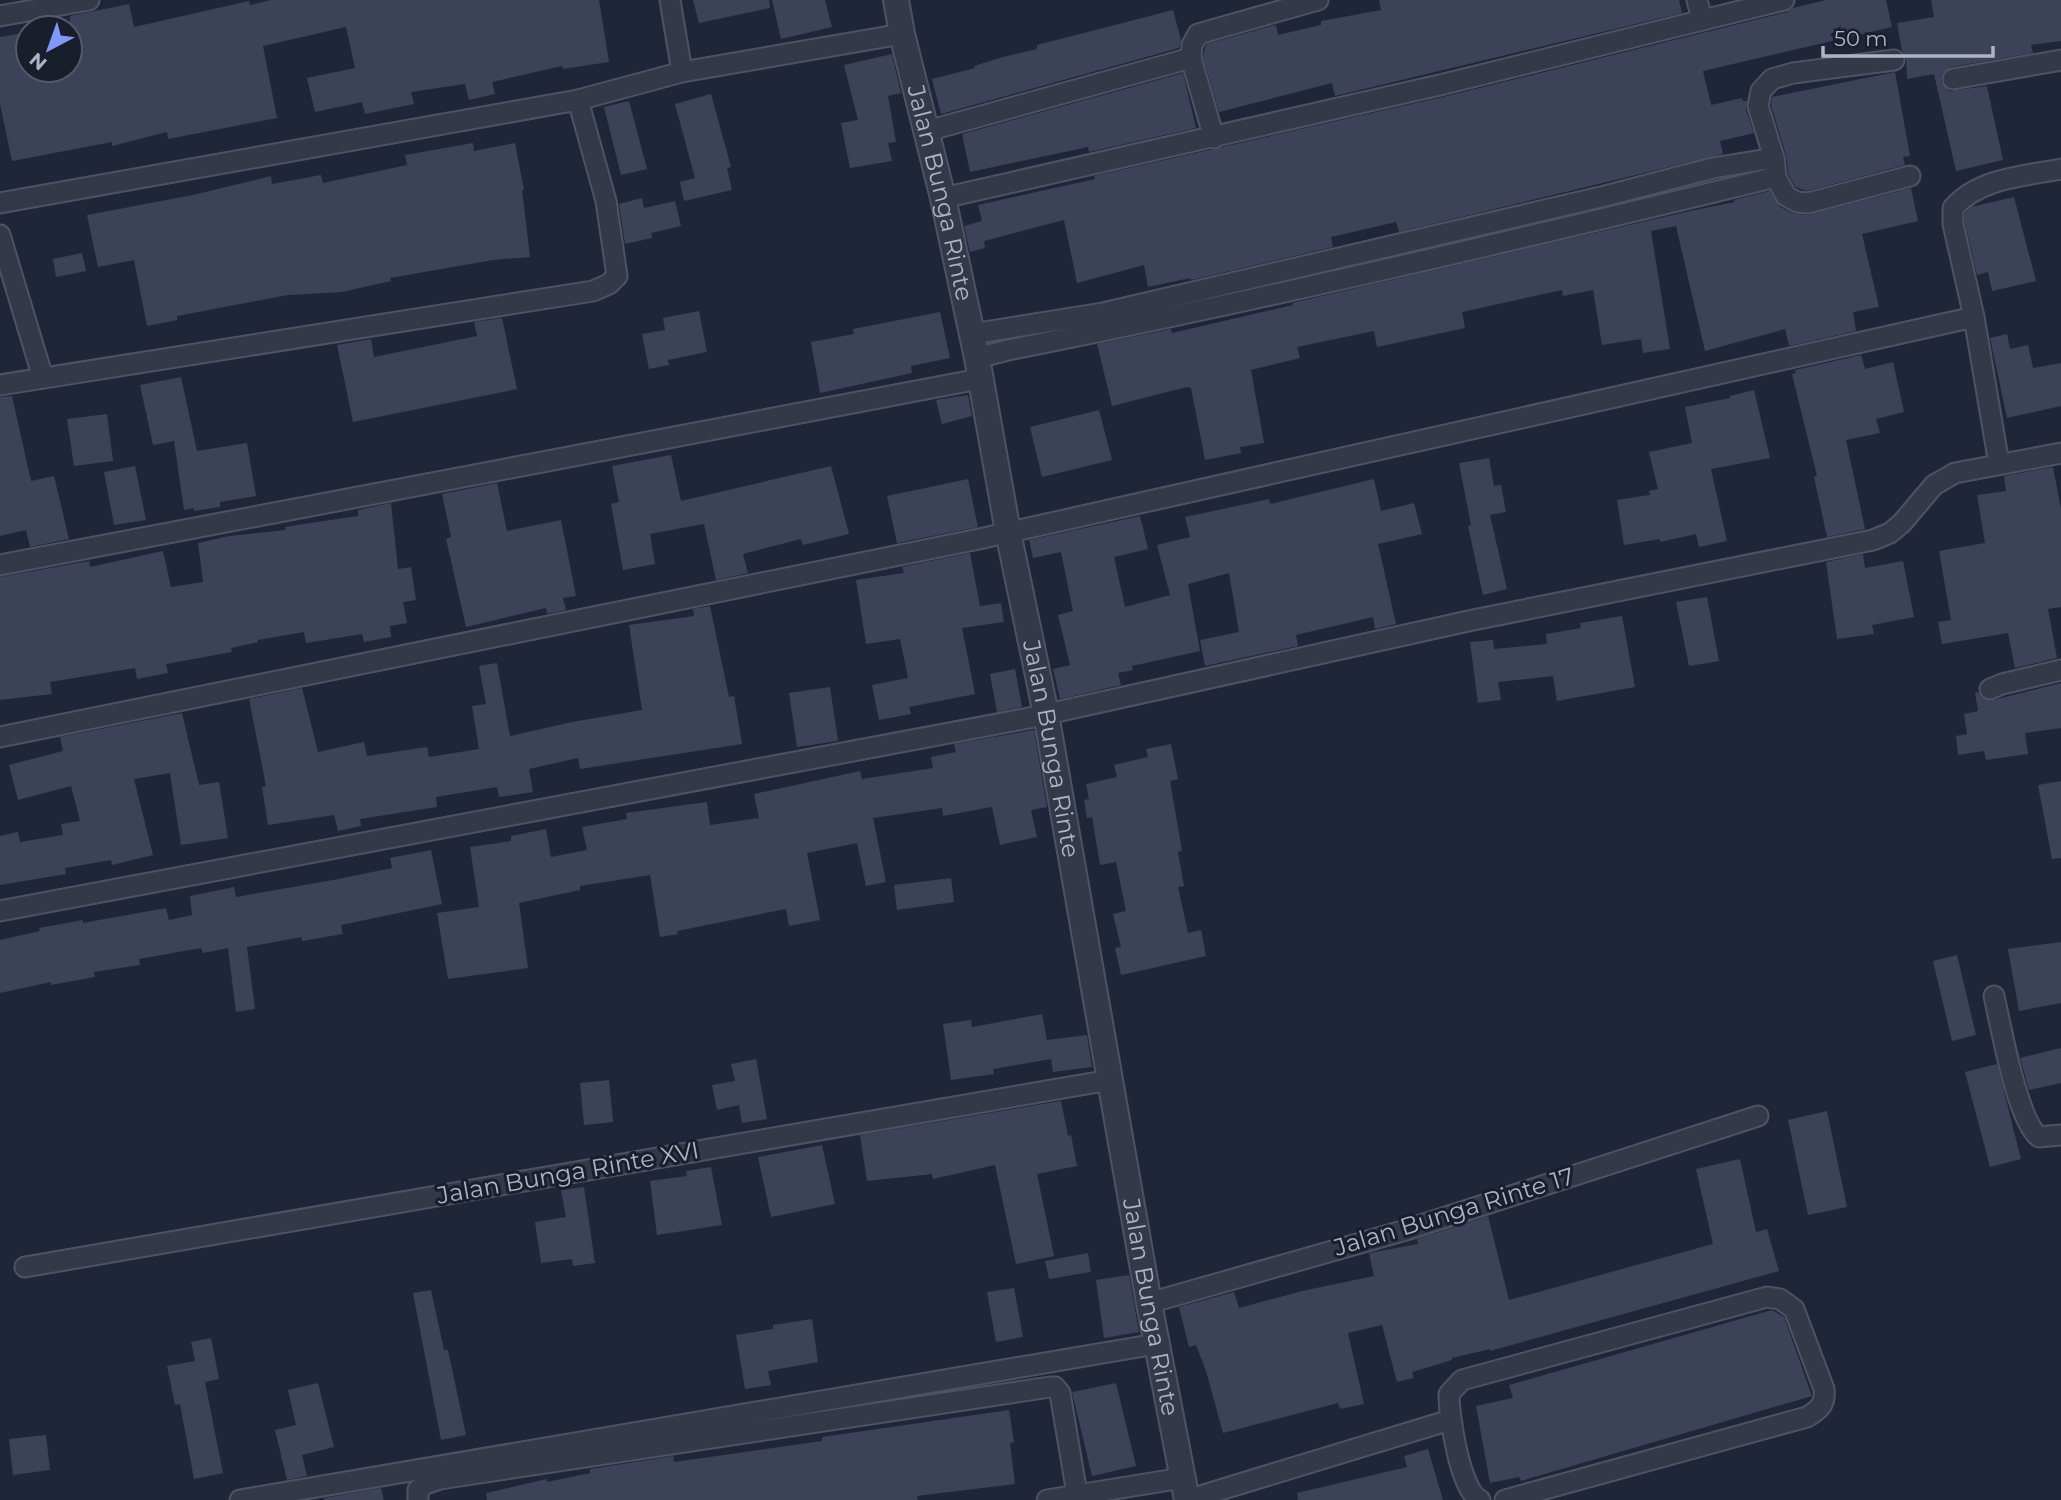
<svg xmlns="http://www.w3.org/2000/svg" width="2061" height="1500" font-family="Montserrat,sans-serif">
<rect width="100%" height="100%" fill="#202639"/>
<g fill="#3c4359">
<path d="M271,0h328l10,62 -46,7 -1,-3 -70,16 3,12 -26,6 -4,-16 -54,8 3,12 -49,10 -3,-12 -47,10 -8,-34 48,-10 -9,-41 -83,19 14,72 -109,21 -1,-7 -55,14v-4l-100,19 -12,-57v-67l28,-5v38h42v-54l59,-12 5,23 115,-26 1,4z"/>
<path d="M693,0h76l1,8 -71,15z"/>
<path d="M772,0h53l7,27 -51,12z"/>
<path d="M1379,0h300l3,13 -347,83 -3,-13 -113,29 -16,-55 3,-13 70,-19 2,10 43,-10v-4l60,-11z"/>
<path d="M1826,0h60l6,27 -189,44 8,34 31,-7 1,3h4l-1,9 8,23 -34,8 3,13 -324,78 -3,-10 -65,15 2,10 -142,33 -1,-2 -42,9 -4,-22 -67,18 -13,-63 -80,21 1,7 -15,4 -6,-26 18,-5 -4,-16 117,-26 -1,-3 353,-80 340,-84 6,-4z"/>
<path d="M1931,0h130v41l-30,4 2,8 -82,14 -9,7 -1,8 8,9 38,-5 16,74 -47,11 -22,-97 -27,5 -1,-21 -4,-7 -5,-28 37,-6z"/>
<path d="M1173,10l8,30 -2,8 -238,66 -9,-35 43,-11 -1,-2 29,-9 34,-8v-4z"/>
<path d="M892,54l9,39 -13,3 8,46 -8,1 4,18 -42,7 -9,-45 17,-3 -14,-55z"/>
<path d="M1895,72l15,84 -7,1 2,8 -98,26 -12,-4 -7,-14 -2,-18 -15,-50 1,-8z"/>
<path d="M1183,73l13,55 -107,24 -1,-5 -118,25 -8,-38z"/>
<path d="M711,94l20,73 -4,1 5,22 -48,11 -4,-19 15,-4 -20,-74z"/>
<path d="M629,101l18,68 -26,6 -17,-68z"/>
<path d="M473,143l1,8 41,-8 9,47h-2l8,67 -37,3 -103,18 1,3 -49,11 -54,3 -111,21v4l-30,6 -13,-66 -36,7 -11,-52 106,-20 78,-19 1,8 49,-9 2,8 84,-18 -2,-10z"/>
<path d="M1911,188l7,33 -56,13 17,73 -26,5 3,19 -67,15 -4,-17 -80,22 -29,-125 -25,5 19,118 -27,4 -2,-14 -39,6 -9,-55 -30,6 -1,-6 -100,22 3,16 -88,19 -3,-16 -77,16 3,11 -49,12 13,73 -24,4 1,6 -36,7 -14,-72 -4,-1 -75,19 -15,-62 74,-15 1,4 121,-28 -1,-2 398,-92 45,-9 -1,-2 36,-9 10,16 12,6 15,2z"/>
<path d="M2014,197l22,84 -44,10 -4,-19 -11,3 -12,-52v-10l6,-6z"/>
<path d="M642,198l2,10 31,-7 6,25 -30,7 1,5 -27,6 -6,-40z"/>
<path d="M82,253l4,18 -30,6 -3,-18z"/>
<path d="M699,311l8,41 -39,8 1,5 -20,4 -7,-35 23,-4 -2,-12z"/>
<path d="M940,312l10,46 -39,8 1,7 -92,20 -9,-51 43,-8 -1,-5z"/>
<path d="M502,318l15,71 -164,33 -16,-77 34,-6 3,18 103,-21 -3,-14z"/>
<path d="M2007,334l3,15 18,-4 5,23 28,-5v43l-54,12 -17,-80z"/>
<path d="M1861,355l4,14 28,-7 11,50 -28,7 4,14 -34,7 19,89 -38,8 -13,-60 3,-1 -25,-102 4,-1 -1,-3z"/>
<path d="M181,377l16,74 50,-8 9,53 -36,6v5l-26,4v-3l-10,2 -10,-69 -21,4 -13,-60z"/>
<path d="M1754,390l16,68 -59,11 16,72 -28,6 -3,-13 -36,8v-3l-36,6 -7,-45 33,-5 -1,-4 9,-2 -9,-37 43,-9 -7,-36 45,-9v-2z"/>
<path d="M968,395l4,21 -30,8 -6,-24z"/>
<path d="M12,396l19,85 23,-5 15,63 -39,8 -4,-17 -26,6v-139z"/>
<path d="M1099,410l13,50 -70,17 -12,-50z"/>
<path d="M107,414l6,47 -39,5 -7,-47z"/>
<path d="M671,455l10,46 150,-35 18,68 -46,11 -2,-6 -58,15 5,19 -32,7 -12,-56 -54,10 5,30 -32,6 -12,-66 8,-2 -7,-36z"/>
<path d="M1489,458l5,28 7,-1 5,27 -16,3 17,74 -24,6 -15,-69 3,-1 -12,-62z"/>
<path d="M135,466l11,54 -32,5 -10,-53z"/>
<path d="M2053,467l8,42v98l-13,2 9,49 -42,10 -7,-35 -66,11 -4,-22 13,-2 -12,-69 46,-8 -8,-48 29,-4 -2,-15z"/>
<path d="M968,479l10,48 -81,16 -10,-47z"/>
<path d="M1374,479l7,32 33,-8 8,31 -44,10 18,80 -21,5 -2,-12 -77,18 2,11 -93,20 -5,-26 39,-8 -10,-59 -41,11 12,67 -68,15 1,4 -15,3 3,12 -61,14 -7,-30 17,-4 -12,-50 15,-4 -12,-59 -28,6 -4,-18 111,-24 8,33 -34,8 11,50 45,-12 -13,-50 33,-8 -5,-20 84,-18 1,5z"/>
<path d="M497,483l10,48 54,-11 15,76 -13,2 3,12 -19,4 -1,-6 -80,19 -20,-88 5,-2 -9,-43z"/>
<path d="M391,503l7,66 13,-2 5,33 -13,2 4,21 -17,3 1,11 -27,5 -2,-8 -56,9 -2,-11 -46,8v2l-27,6 1,4 -66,12 2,9 -31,6 -2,-11 -85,14 2,12 -52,6v-123l89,-16 1,6 73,-16 8,36 32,-5 -5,-39 31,-7 57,-6 -1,-3 32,-5 41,-6v-6z"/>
<path d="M970,553l10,53 21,-3 3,19 -42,6 13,66 -66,13 2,7 -32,6 -7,-35 36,-7 -8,-39 -34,5 -10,-64 48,-7 -2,-6z"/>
<path d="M1863,554l2,14 38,-7 11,56 -42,8 2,9 -37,5 -11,-77z"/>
<path d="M1707,597l12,64 -30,5 -13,-64z"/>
<path d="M710,606l19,91 5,-1 8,48 -162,25 -2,-11 -49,11 4,23 -34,5 -2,-10 -61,10 1,10 -77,12 1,7 -23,5 -4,-16 -66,10 -6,-38 4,-1 -17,-87 53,-11 16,64 46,-10 3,14 60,-9 2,10 50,-8 -7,-43 14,-2 -7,-38 18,-3 13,73 62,-14 70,-12 -13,-85 65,-9 -1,-7z"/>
<path d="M1622,616l13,71 -78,14 -4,-25 -55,6 3,18 -23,3 -8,-61 23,-2 1,9 53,-5 -1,-10 35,-6 -1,-5z"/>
<path d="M1015,669l7,38 -25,5 -7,-38z"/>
<path d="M2061,683v45l-36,5 3,21 -42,6 -2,-9 -26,4 -2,-19 11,-2 -3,-20 14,-3 -3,-19h3l4,6 7,3z"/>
<path d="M830,687l8,54 -41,6 -8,-54z"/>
<path d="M182,713l17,72 20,-3 9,56 -47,7 -11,-72 -36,6 19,76 -41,10 -1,-5 -46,8 1,6 -66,11v-49l18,-4 2,10 43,-7 -2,-11 19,-3 -9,-35 -53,14 -9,-35 54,-14 -3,-14z"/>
<path d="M1034,730l13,77 -16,3 6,27 -37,8 -8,-38 -49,9 -1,-8 -69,10 13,64 -20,4 -9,-43 -50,10 13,67 -31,6 -3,-17 -109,22 1,3 -18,3 -10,-62 -70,11v4l-61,13 9,65 -80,11 -11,-66 42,-6 -9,-60 41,-6v-5l35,-7 5,28 36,-7 -5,-23 45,-8 -1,-6 81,-11 3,23 49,-7 -5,-24 106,-23 2,8 71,-11 -2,-11 25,-5 -2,-8z"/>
<path d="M1171,744l7,35 -8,2 12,70 -4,1 6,34 -6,1 10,46 13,-3 5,26 -85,19 -6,-27 6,-1 -8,-33 13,-3 -10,-49 -16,3 -8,-48 -5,1 -3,-18 5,-1 -3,-15 31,-7 -3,-12 34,-8 -2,-8z"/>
<path d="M2061,781v77l-9,1 -14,-74z"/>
<path d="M431,850l11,54 -101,21 2,9 -41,7v-4l-55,10 8,62 -19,3 -8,-64 -25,5 -2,-5 -62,11 1,6 -46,7 1,5 -44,8v-3l-51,11v-53l40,-9 -1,-3 44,-8v3l83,-15 3,12 23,-5 -2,-19 44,-9 2,10 97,-17 59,-12 -2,-10z"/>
<path d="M951,878l3,24 -57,8 -3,-25z"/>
<path d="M2061,942v61l-42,8 -11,-62z"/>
<path d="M1957,955l19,80 -24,6 -19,-80z"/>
<path d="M1042,1014l5,26 40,-5 5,32 -39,5 -2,-13 -58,10 1,5 -43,6 -8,-56 28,-4 1,7z"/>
<path d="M2061,1048v35l-32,7 -9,-32z"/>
<path d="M756,1059l11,60 -25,4 -3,-18 -22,5 -5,-25 23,-4 -4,-17z"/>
<path d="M1997,1064l24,95 -31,8 -25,-95z"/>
<path d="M609,1080l4,42 -29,3 -4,-42z"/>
<path d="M1061,1101l7,35 3,-1 6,31 -40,8 17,82 -38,8 -21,-99 -62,14 -1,-5 -65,7 -7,-46z"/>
<path d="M1827,1111l20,96 -39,8 -20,-95z"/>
<path d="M822,1145l13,59 -64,13 -13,-60z"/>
<path d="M1740,1159l16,73 11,-3 12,42 -289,80v-2l-38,9v2l-40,12 2,6 -17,4 -15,-57 -34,8 16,71 -24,5 -2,-6 -115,30 -17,-62 -10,-26 -7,2 -10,-40 55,-15 5,16 63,-17 72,-15 -5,-23 49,-9 -1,-5 71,-23 21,84 204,-56 -17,-75z"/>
<path d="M711,1167l11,58 -65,10 -7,-54 37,-5 -1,-5z"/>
<path d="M584,1187l11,76 -22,3 -1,-7 -31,4 -6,-41 31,-5 -5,-27z"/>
<path d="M1088,1253l3,19 -42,7 -4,-18z"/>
<path d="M1129,1275l10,57 -35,6 -8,-58z"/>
<path d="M1014,1288l9,49 -27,5 -9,-50z"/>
<path d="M431,1290l13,60h4l18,85 -25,5 -28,-147z"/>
<path d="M1772,1310l12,7 28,79 -291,85 -2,-4 -29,6 -14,-77 37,-8 -4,-13z"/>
<path d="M812,1319l6,43 -50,9 3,14 -26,4 -9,-54 37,-6v-4z"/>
<path d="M211,1338l8,41 -14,3 18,91 -29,6 -14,-75 -5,1 -8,-39 28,-5 -4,-19z"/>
<path d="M318,1383l16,64 -32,8 5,21 -20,4 -12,-50 21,-5 -8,-35z"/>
<path d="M1116,1383l20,83 -44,10 -20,-84z"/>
<path d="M1009,1410l5,32 -4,1 5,41 -98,12 1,4h-431l-1,-7 61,-14v3l43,-9v-4l83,-13 1,6 57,-8 91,-13v-4z"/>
<path d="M46,1435l4,35 -37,5 -4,-36z"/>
<path d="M1428,1449l15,51h-145l-1,-7 110,-26 -3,-11z"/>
<path d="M381,1488l3,12h-60v-2z"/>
</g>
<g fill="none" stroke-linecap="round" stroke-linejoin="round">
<defs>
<g id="minor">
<path d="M670,0l12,72"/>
<path d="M1697,0l5,19"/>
<path d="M0,16l89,-16"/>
<path d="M1894,60l-101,13 -21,6 -11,12 -3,15 16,52 2,19 10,19 11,6 11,1 102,-27"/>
<path d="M1953,79l108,-19"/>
<path d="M927,131l264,-73"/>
<path d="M1214,138l-23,-80 1,-13 6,-11 120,-34"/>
<path d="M943,198l501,-114 340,-84"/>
<path d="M0,203l578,-103"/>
<path d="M0,235l43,143"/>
<path d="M972,334l131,-21 502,-117 108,-28 61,-10"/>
<path d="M977,358l31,-8c258,-51 513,-111 768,-173"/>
<path d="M0,385l593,-94 16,-7 8,-8 -11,-75 -28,-101 104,-28 220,-38"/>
<path d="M1999,464l-25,-147 -21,-93v-16c26,-30 71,-32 108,-39"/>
<path d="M0,565l979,-186"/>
<path d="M1990,689l12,-5 59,-14"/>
<path d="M0,737l979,-198 995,-222"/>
<path d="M0,911l1029,-193 444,-98 400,-80 17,-7 12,-10 32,-38 21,-12 106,-20"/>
<path d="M1994,996c7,30 23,124 45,141l22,-2"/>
<path d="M25,1267l1085,-187"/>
<path d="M1149,1303l257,-73 352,-114"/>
<path d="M240,1500l916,-156"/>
<path d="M418,1500v-10l7,-6 15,-5 610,-92h5l5,6 17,101"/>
<path d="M1047,1500l135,-22"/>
<path d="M1187,1500l263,-80"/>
<path d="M1480,1500c-20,-9 -31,-84 -31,-106l13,-14 305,-83 13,2 14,10 30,80c2,15 -5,21 -17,28l-302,83"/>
</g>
<g id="tertiary">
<path id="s1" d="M896,0l6,34 41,164 34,160 31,174 38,182 103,589 38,197"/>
</g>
</defs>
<use href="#minor" stroke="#4e5364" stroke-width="23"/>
<use href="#tertiary" stroke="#4e5364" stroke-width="28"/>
<use href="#minor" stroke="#343949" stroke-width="19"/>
<use href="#tertiary" stroke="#343949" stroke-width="24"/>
</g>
<g text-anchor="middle" stroke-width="6" stroke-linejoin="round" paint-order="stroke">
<g font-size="24" fill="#aeb3c6" stroke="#191e2d">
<text dy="8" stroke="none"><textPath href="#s1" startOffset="198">Jalan Bunga Rinte</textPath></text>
<text dy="8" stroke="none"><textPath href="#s1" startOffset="765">Jalan Bunga Rinte</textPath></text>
<text transform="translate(568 1173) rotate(-10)" y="8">Jalan Bunga Rinte XVI</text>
<text transform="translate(1454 1212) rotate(-17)" y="8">Jalan Bunga Rinte 17</text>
<text dy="8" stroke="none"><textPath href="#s1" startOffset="1332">Jalan Bunga Rinte</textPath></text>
</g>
</g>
<g transform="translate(49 49) rotate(221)"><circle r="33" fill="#191e2d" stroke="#555a6a" stroke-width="2"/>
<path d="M0-5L12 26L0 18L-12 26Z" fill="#7f98fa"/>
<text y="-10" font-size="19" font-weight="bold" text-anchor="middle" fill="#aeb3c6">N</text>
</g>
<path d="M1823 46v10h170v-10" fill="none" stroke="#aeb3c6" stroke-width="3.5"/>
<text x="1834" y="46" font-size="21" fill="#aeb3c6" stroke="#191e2d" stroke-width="5" paint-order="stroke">50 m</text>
</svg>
